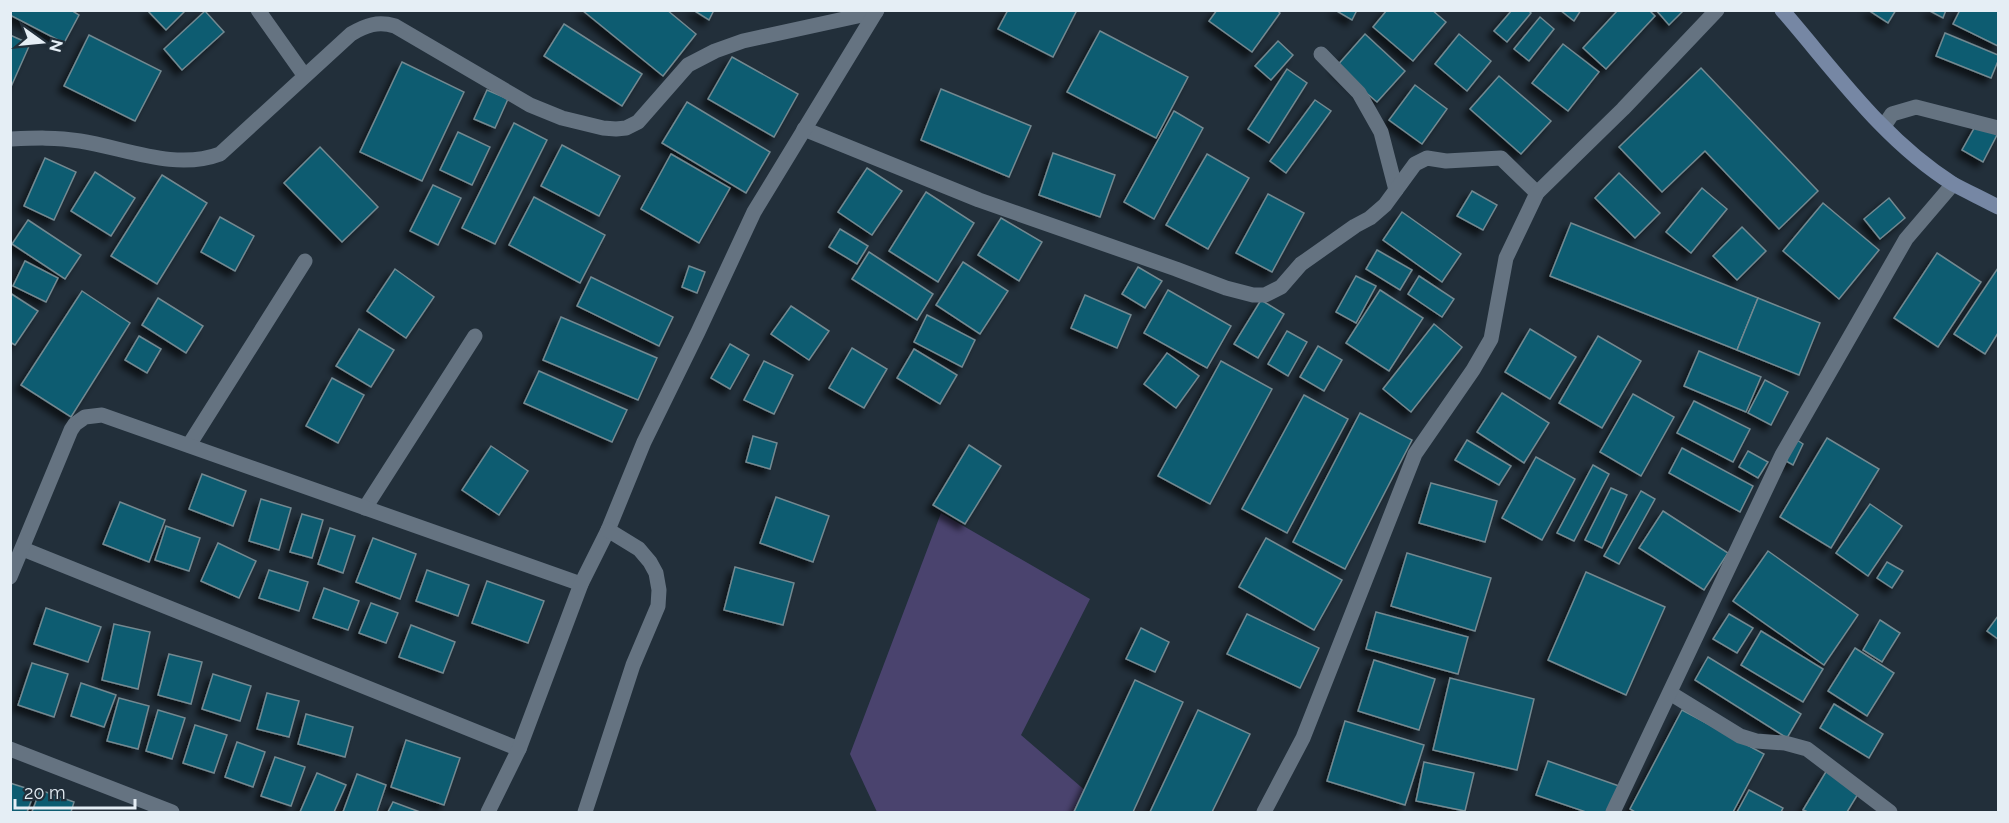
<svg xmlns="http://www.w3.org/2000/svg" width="2009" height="823" font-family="Raleway,sans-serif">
<defs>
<filter id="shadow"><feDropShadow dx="-5.5" dy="5.5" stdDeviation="3" flood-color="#0009"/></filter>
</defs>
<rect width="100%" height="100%" fill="#222f3a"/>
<path fill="#4a436e" d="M941,513l149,86 -69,136 89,77h-233l-27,-58z"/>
<g fill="#095b71" stroke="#738991" stroke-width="1.5" filter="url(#shadow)">
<path d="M10,10h61l8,5 -15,28 -54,-28z"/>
<path d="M150,10h36l-20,20 -17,-18z"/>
<path d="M582,10h85l29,24 -33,42z"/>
<path d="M693,10h21l-5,10z"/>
<path d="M1008,10h69l-24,47 -55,-28z"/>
<path d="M1217,10h60l3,3 -28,39 -43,-31z"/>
<path d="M1335,10h22l-5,10z"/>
<path d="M1387,10h45l14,12 -33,39 -40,-34z"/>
<path d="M1512,10h16l3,3 -24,29 -13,-11z"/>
<path d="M1560,10h21l-7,11z"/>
<path d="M1618,10h31l6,6 -49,53 -23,-21z"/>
<path d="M1656,10h28l-15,15z"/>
<path d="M1868,10h28l-8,13z"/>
<path d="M1928,10h18l-3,8z"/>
<path d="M1960,10h38v36l-45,-22z"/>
<path d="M205,11l19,21 -42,38 -18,-21z"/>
<path d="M1540,17l14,12 -25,32 -15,-12z"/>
<path d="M564,24l78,50 -20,32 -78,-50z"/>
<path d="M1100,31l88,46 -32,61 -89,-46z"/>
<path d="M1945,33l53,22v6l-7,17 -55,-22z"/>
<path d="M1365,34l40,37 -28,31 -41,-35z"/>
<path d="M1459,34l32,27 -24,30 -32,-27z"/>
<path d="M10,35l20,9 -20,45z"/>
<path d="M89,35l72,36 -26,50 -71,-35z"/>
<path d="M1278,41l15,14 -22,25 -16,-14z"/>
<path d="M1563,44l36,28 -31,39 -36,-28z"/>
<path d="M732,57l66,37 -24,43 -66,-38z"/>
<path d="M402,62l62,30 -42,89 -62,-29z"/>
<path d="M1701,68l117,123 -39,38 -74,-78 -43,41 -43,-45z"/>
<path d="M1287,69l20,14 -38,60 -21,-14z"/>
<path d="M1499,76l52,45 -30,33 -51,-45z"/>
<path d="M1415,85l32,24 -25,35 -33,-24z"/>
<path d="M941,89l90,37 -22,51 -88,-37z"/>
<path d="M487,90l21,9 -13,29 -21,-9z"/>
<path d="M1315,100l16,11 -45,62 -16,-12z"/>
<path d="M687,102l83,50 -24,41 -84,-50z"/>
<path d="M1174,111l29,17 -49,91 -30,-17z"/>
<path d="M514,123l33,17 -52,104 -33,-16z"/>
<path d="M1977,123l20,12 -14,27 -21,-12z"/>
<path d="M458,132l32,15 -18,38 -32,-15z"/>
<path d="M562,145l58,31 -21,40 -58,-30z"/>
<path d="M320,147l58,60 -36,35 -58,-59z"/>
<path d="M1053,153l62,22 -15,42 -61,-22z"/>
<path d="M671,154l59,34 -31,55 -58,-34z"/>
<path d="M1207,154l42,24 -41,71 -42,-24z"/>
<path d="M45,158l31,14 -22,48 -30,-14z"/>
<path d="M867,168l35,23 -30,44 -34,-23z"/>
<path d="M95,172l40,26 -24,38 -40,-25z"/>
<path d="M1619,173l41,40 -25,25 -40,-40z"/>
<path d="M162,175l45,28 -50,81 -46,-28z"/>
<path d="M433,185l28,13 -23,47 -28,-14z"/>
<path d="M1702,188l25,21 -36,44 -25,-21z"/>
<path d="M1472,191l25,14 -14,25 -26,-14z"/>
<path d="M926,192l48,31 -36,59 -49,-31z"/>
<path d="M1268,194l36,19 -32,59 -36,-19z"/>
<path d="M534,197l71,38 -25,48 -71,-38z"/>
<path d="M1889,198l16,20 -25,21 -16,-20z"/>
<path d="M1823,203l56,47 -40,49 -56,-48z"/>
<path d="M1402,212l59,42 -19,28 -59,-42z"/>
<path d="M220,217l34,19 -19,35 -34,-19z"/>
<path d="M1001,218l41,24 -23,39 -41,-26z"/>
<path d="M28,220l53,35 -16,24 -53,-35z"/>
<path d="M1571,223l187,75 -21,52 -187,-74z"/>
<path d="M1742,227l24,24 -29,29 -24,-24z"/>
<path d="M840,229l28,17 -11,18 -28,-17z"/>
<path d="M1377,250l35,20 -12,20 -34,-21z"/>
<path d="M869,252l64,42 -16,26 -65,-41z"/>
<path d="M1937,253l44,29 -43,65 -44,-29z"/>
<path d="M25,261l33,17 -12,24 -33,-16z"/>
<path d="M963,262l45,29 -28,43 -44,-29z"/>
<path d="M689,266l16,6 -8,21 -15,-6z"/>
<path d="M1138,267l24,14 -17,27 -23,-14z"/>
<path d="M1998,268v65l-13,21 -31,-20z"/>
<path d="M395,269l39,28 -28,41 -39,-27z"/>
<path d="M1356,276l20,10 -20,37 -20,-11z"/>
<path d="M1419,276l35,23 -12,18 -34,-23z"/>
<path d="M591,277l82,40 -14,29 -82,-40z"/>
<path d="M1168,290l63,36 -24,42 -63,-35z"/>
<path d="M1380,290l43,28 -34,53 -43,-28z"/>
<path d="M82,291l48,32 -59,94 -50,-32z"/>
<path d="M10,293l28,18 -23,34 -5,-3z"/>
<path d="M1085,295l46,20 -14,33 -46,-20z"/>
<path d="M158,298l45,28 -17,27 -44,-28z"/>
<path d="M1758,298l62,25 -21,52 -62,-25z"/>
<path d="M1261,300l23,14 -26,44 -24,-14z"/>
<path d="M791,306l38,25 -20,29 -38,-26z"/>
<path d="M927,315l48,25 -13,27 -48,-25z"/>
<path d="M561,317l96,41 -19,42 -95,-40z"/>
<path d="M1434,324l28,23 -51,65 -28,-23z"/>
<path d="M359,329l35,21 -23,37 -35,-21z"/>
<path d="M1530,329l46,28 -26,42 -45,-27z"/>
<path d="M1287,331l20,11 -19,34 -20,-12z"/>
<path d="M139,336l22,13 -14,24 -22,-13z"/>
<path d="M1598,336l43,25 -39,67 -43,-25z"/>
<path d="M730,344l19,11 -19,34 -19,-11z"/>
<path d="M1318,346l24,14 -18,31 -24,-14z"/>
<path d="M852,348l35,21 -23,39 -35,-20z"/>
<path d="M914,349l43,26 -17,29 -43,-26z"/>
<path d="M1699,351l62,26 -15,35 -62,-26z"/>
<path d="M1167,353l32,23 -23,32 -32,-24z"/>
<path d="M764,361l29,14 -19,39 -30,-14z"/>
<path d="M1221,361l51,28 -62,115 -52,-28z"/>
<path d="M539,371l88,39 -15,32 -88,-39z"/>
<path d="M332,378l32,17 -26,48 -32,-17z"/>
<path d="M1765,380l23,12 -17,33 -23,-12z"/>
<path d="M1502,393l47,30 -25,40 -47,-31z"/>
<path d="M1633,394l41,23 -33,59 -41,-24z"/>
<path d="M1304,395l44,24 -61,114 -45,-24z"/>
<path d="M1694,401l56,28 -17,33 -56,-29z"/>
<path d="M1360,413l52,27 -67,129 -52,-27z"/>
<path d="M753,436l24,7 -7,26 -24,-7z"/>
<path d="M1827,438l52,31 -48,79 -51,-31z"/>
<path d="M1467,440l44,26 -12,19 -44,-25z"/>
<path d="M1797,440l6,4 -10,21 -7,-4z"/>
<path d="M969,445l32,21 -36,58 -32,-19z"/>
<path d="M491,446l37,25 -29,44 -37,-25z"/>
<path d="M1682,448l71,38 -13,26 -71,-39z"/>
<path d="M1748,451l20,11 -10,16 -19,-11z"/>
<path d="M1536,457l39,22 -33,61 -40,-22z"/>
<path d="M1593,465l16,9 -35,67 -17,-8z"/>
<path d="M202,474l44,17 -13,35 -44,-17z"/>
<path d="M1431,483l66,18 -12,41 -66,-19z"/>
<path d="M1611,488l16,7 -25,53 -17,-8z"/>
<path d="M1641,491l14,8 -36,65 -15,-8z"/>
<path d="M776,497l53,19 -16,46 -53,-19z"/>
<path d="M261,499l30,9 -12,42 -30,-9z"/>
<path d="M120,502l45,18 -16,42 -46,-18z"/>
<path d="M1870,504l32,22 -34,50 -32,-23z"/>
<path d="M1663,511l65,42 -24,37 -65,-42z"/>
<path d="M302,514l21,6 -11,38 -22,-6z"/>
<path d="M166,526l34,12 -11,33 -34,-11z"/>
<path d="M330,528l25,8 -12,37 -25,-9z"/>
<path d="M373,538l43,16 -16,45 -44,-17z"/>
<path d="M1266,538l76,42 -28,50 -75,-43z"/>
<path d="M218,543l38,18 -17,37 -38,-17z"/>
<path d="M1768,551l90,64 -34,50 -91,-64z"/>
<path d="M1407,553l84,25 -16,53 -84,-25z"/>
<path d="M1887,562l16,9 -11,17 -15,-10z"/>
<path d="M735,567l59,16 -11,42 -59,-15z"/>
<path d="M269,570l39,12 -9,29 -40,-13z"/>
<path d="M427,570l42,15 -11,31 -42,-15z"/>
<path d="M1586,572l79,35 -39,88 -78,-35z"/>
<path d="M487,581l57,20 -16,42 -56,-20z"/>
<path d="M324,588l35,13 -11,29 -35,-12z"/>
<path d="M371,603l27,10 -12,30 -27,-10z"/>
<path d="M46,608l55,19 -13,35 -54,-18z"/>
<path d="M1376,612l92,25 -10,37 -92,-25z"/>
<path d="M1247,614l72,34 -19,40 -73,-34z"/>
<path d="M1729,614l24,14 -16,25 -24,-14z"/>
<path d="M1998,616v23l-11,-8z"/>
<path d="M1880,620l20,13 -18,29 -19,-12z"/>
<path d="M114,624l36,8 -12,57 -36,-9z"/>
<path d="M411,625l44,17 -12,31 -44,-16z"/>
<path d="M1141,628l28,14 -14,30 -29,-13z"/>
<path d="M1761,631l62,38 -20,33 -62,-37z"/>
<path d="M1855,648l39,25 -27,43 -39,-25z"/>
<path d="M169,654l33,8 -11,42 -33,-9z"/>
<path d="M1708,657l93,57 -14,24 -92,-58z"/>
<path d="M1374,660l61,19 -16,51 -61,-19z"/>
<path d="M32,663l36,11 -14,43 -36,-12z"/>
<path d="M213,674l38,12 -11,35 -38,-12z"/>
<path d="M1450,678l84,21 -17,71 -84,-20z"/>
<path d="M1135,680l48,22 -50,110h-59z"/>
<path d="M81,683l35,12 -12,32 -33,-11z"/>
<path d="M267,693l32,8 -10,36 -32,-8z"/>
<path d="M119,698l30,8 -11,43 -31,-8z"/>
<path d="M1834,704l49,30 -14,24 -49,-30z"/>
<path d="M158,710l27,8 -13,41 -26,-8z"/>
<path d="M1198,710l52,24 -38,78h-62z"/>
<path d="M1682,710l82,44 -31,58h-98l-5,-3z"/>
<path d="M306,714l47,13 -8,30 -47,-13z"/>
<path d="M1345,721l79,24 -19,60 -78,-24z"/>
<path d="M195,725l32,10 -13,38 -31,-10z"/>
<path d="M406,740l54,18 -16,47 -53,-18z"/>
<path d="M237,742l28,10 -12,35 -28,-10z"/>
<path d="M275,757l30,10 -14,39 -30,-10z"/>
<path d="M1548,761l71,25 -9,26h-24l-50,-17z"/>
<path d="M1424,762l50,11 -9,38 -49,-10z"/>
<path d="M1827,770l34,19 -14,23h-39l-5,-2z"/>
<path d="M317,773l29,12 -12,27h-34z"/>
<path d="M357,774l29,11 -9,27h-34z"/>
<path d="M10,783l25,8 -8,21h-17z"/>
<path d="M40,790l34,12 -3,10h-39z"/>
<path d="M1749,790l34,18 -2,4h-44z"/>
<path d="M393,802l27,10h-32z"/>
</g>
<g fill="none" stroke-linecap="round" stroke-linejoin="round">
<g stroke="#657381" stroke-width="15">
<path d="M258,10l46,65"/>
<path d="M1321,54l38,39 22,39 15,58"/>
<path d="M1884,126l8,-12 24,-7 82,21"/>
<path d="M804,129l175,71 197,69 50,19 27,7h12l16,-8 20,-23 54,-38 15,-8 15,-13 30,-41 12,-6 19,3 55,-3 36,35"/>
<path d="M10,139c24,-1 46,-2 70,2 45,7 95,30 140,13l131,-120c15,-9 27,-13 44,-8l135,79 32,13 41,10 13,1 10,-1 12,-6 50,-57 27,-14 28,-10 133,-29"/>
<path d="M189,445l116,-184"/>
<path d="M365,508l110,-172"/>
<path d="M23,549l496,200"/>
<path d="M10,577l61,-147 4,-6 10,-7 17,-2 479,169"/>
<path d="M1670,693l70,43 16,5 29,2 22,6 83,63"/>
<path d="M10,749l162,63"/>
<path d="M488,812l31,-63 62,-165 27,-54 36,-88 54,-110 56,-120 123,-202"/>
<path d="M585,812l48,-147 25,-59 1,-16 -3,-17 -6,-11 -11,-13 -31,-19"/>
<path d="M1264,812l39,-74 112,-284 58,-84 18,-31 15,-81 31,-65 86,-84 94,-99"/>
<path d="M1613,812l169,-357 124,-216 47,-55"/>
</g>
<path stroke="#7687a4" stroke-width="15" d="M1782,10c53,61 101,130 171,174 15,8 30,15 45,23"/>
</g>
<rect width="2009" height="823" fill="none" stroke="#e5eef5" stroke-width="24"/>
<g transform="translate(42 42) rotate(105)" stroke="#222f3a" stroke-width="4.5" paint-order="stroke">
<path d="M0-4.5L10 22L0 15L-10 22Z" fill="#e5eef5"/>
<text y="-9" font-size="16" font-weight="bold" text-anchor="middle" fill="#e5eef5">N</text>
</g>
<path d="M15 799v9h120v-9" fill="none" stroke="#e5eef5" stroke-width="3"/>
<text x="24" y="799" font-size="18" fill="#e5eef5" stroke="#222f3a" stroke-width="4.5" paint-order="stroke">20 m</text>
</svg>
